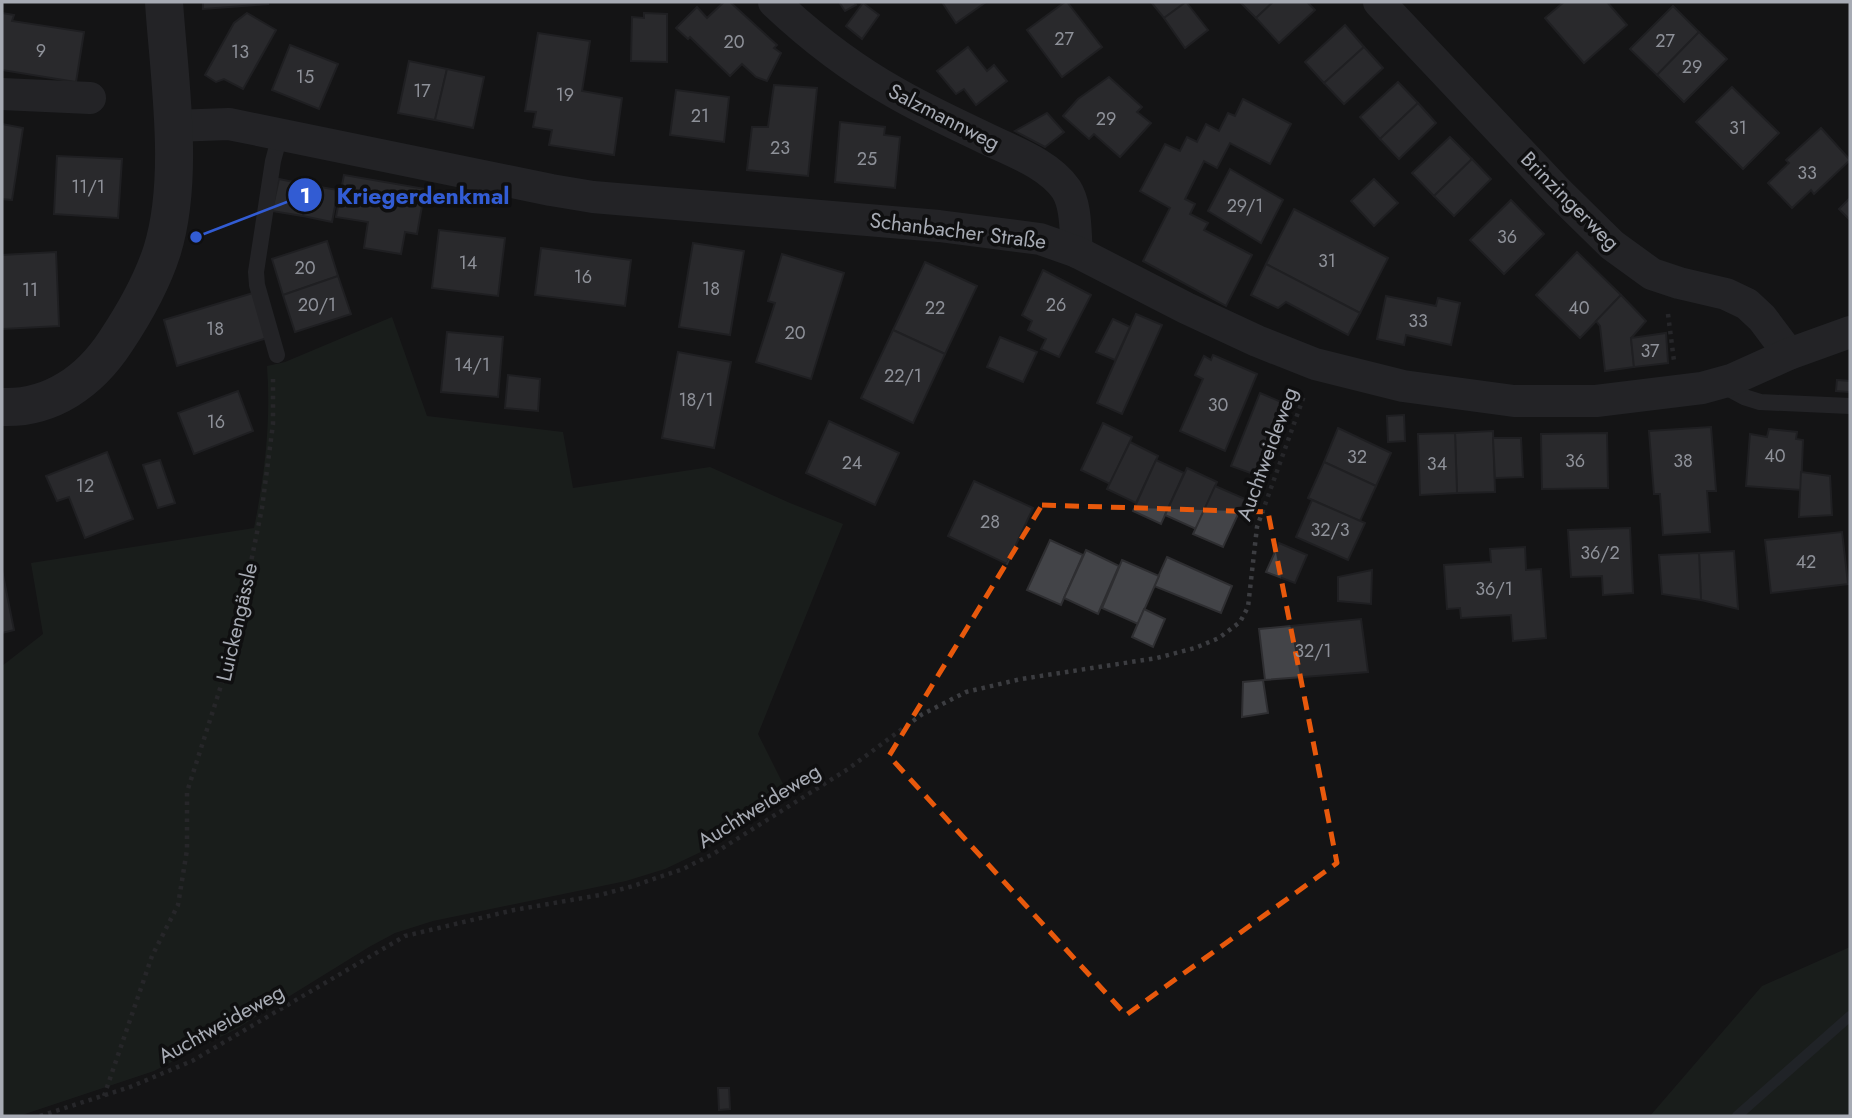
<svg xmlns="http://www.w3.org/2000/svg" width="1852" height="1118" font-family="Jost,sans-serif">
<rect width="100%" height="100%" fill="#141415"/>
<g fill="#212822">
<path d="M392,317l35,99 136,16 10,56 137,-21 80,36 53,21 -85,210 31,62 -84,54 -40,19 -39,12 -193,40 -38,12 -26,14 -131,81 -84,43 -135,45h-17v-450l41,-32 -12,-71 223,-35c11,-54 17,-107 13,-162l18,-4z"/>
<path d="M1850,947v169h-200l112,-130z"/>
</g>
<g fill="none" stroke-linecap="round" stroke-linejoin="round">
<path stroke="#2f363d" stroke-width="10" d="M1737,1116l113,-100"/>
</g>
<g fill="#434448" stroke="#2e2e31" stroke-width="2">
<path d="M203,2h65v2l-65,5z"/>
<path d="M724,2h6l47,43 -3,3 7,5 -14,28 -11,-4 -14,-13 -12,12 -40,-39 -2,2 -12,-11 21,-21 10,11z"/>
<path d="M839,2h15l2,3 -11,6z"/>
<path d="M942,2h44l-30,21z"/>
<path d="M1065,2h2l35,45 -40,30 -35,-47z"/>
<path d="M1151,2h35l-22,16z"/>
<path d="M1186,2l22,28 -23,18 -21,-30z"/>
<path d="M1240,2h33l-17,16z"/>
<path d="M1273,2h34l8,8 -36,33 -23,-25z"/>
<path d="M1564,2h43l20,23 -43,38 -39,-45z"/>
<path d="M863,3l16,12 -17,24 -16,-13z"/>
<path d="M1673,6l26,26 -42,43 -27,-26z"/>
<path d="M2,13l12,2 -2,6 72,11 -8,50 -74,-12z"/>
<path d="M247,13l29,17 -33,59 -19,-10 -8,3 -11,-7 29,-52z"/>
<path d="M644,13l23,1v48l-36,-1 1,-44 12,1z"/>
<path d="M1345,25l19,22 -40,36 -19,-21z"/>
<path d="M1699,32l28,27 -43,43 -27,-27z"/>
<path d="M538,33l52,8 -8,50 40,7 -8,57 -65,-10 3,-15 -19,-3 3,-15 -11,-1z"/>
<path d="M290,45l48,19 -19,45 -47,-19z"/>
<path d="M968,47l19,24 7,-6 13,16 -31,24 -12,-16 -8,5 -19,-23z"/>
<path d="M1364,47l19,21 -39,36 -20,-21z"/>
<path d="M409,61l38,8 -12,51 -37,-7z"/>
<path d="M447,69l37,8 -11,51 -38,-8z"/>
<path d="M1109,77l33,30 -5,5 14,11 -31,34 -26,-23 -5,5 -26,-23 15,-17z"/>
<path d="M1398,82l20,21 -38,36 -20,-22z"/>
<path d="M774,85l43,3 -9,88 -61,-6 5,-43h16z"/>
<path d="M1732,87l47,46 -36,36 -47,-47z"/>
<path d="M676,90l53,7 -5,45 -54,-7z"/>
<path d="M1243,99l48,25 -21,40 -40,-21 -13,25 -13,-7 -19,38 10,5 -5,10 18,9 -4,7 48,25 -26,51 -83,-45 27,-53 -30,-17 25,-47 15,7 7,-14 10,5 9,-18 13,7 9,-18 7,3z"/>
<path d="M1418,103l18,20 -37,36 -19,-20z"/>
<path d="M1047,113l17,19 -19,15 -30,-16z"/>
<path d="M840,122l45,5 -1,8 16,2 -5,51 -60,-6z"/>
<path d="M2,124l21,4 -11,72 -10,-1z"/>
<path d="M1821,128l29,32 -36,34 -3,-4 -19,18 -24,-25 21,-20 -3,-3z"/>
<path d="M1450,137l22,22 -38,37 -22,-23z"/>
<path d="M57,156l65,3 -4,59 -64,-4z"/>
<path d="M1472,159l19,20 -37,37 -20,-20z"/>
<path d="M1230,169l53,31 -22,43 -53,-32z"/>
<path d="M344,175l81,14 -8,45 -12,-2 -4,22 -37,-6 4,-26 -32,-5z"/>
<path d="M279,179l29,6 -5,31 -31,-5z"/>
<path d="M1374,179l24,24 -24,23 -23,-25z"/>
<path d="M308,185l30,5 -6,32 -29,-6z"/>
<path d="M1850,198v22l-11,-11z"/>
<path d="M1511,200l33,34 -40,40 -34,-34z"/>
<path d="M1294,209l94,49 -28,55 -94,-49z"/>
<path d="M439,230l66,8 -7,58 -66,-8z"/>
<path d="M327,241l11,35 -55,19 -11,-36z"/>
<path d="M693,243l51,8 -14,84 -51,-8z"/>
<path d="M541,248l90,12 -6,46 -90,-11z"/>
<path d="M56,252l3,74 -57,3v-74z"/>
<path d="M1577,252l44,43 -41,43 -44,-43z"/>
<path d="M782,254l62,19 -33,106 -55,-17 19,-59 -7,-2z"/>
<path d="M925,262l52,24 -32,68 -52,-24z"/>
<path d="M1266,264l94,49 -12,22 -62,-33 -8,6 -27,-13z"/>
<path d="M1043,270l48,25 -32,62 -18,-8 5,-10 -18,-9 4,-9 -10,-6z"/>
<path d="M338,276l13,38 -56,18 -12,-37z"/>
<path d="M253,293l14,45 -90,28 -13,-46z"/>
<path d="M1621,295l25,26 -15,17 3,29 -29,4 -5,-45 -4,-5z"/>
<path d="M1386,296l50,10 2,-8 22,5 -9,42 -45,-10 -2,10 -27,-6z"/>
<path d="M1136,314l26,11 -40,89 -25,-11z"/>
<path d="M1113,319l17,8 -15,33 -19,-8z"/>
<path d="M893,330l52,24 -32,69 -52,-25z"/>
<path d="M447,332l56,5 -5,60 -57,-5z"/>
<path d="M1666,333l2,30 -34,4 -3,-29z"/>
<path d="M1000,337l37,15 -14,30 -36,-15z"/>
<path d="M678,352l53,10 -17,86 -52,-10z"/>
<path d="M1213,355l44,19 -32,77 -45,-20 23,-52 -8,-4 9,-19 7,4z"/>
<path d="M508,375l32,4 -2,32 -33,-3z"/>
<path d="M1837,380l13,1v11l-14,-1z"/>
<path d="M238,391l15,40 -59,23 -16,-41z"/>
<path d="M1260,393l28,12 -29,71 -28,-10z"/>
<path d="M1404,415l1,26 -17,1 -1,-26z"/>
<path d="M829,421l70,32 -24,52 -69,-32z"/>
<path d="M1103,423l29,14 -22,47 -29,-14z"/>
<path d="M1711,427l5,64h-9l3,41 -47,3 -3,-41h-6l-5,-63z"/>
<path d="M1338,428l53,25 -15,33 -52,-24z"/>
<path d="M1769,429l28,3 -1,7 7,1 -2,50 -55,-4 4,-52 17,3z"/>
<path d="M1493,431l2,61 -38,1 -2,-60z"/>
<path d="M1455,433l2,60 -37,2 -2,-61z"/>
<path d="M1607,433l1,55 -66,1 -1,-55z"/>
<path d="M1493,438h28l2,39 -28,1z"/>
<path d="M1130,442l28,14 -22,47 -29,-14z"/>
<path d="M107,452l26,67 -48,19 -16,-41 -12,4 -11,-25z"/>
<path d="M160,460l15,43 -17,5 -15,-43z"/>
<path d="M1156,460l28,13 -23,51 -28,-13z"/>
<path d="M1324,462l52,24 -16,35 -52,-23z"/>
<path d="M1187,468l30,14 -21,47 -31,-14z"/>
<path d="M1801,472l29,4 2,39 -33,2z"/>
<path d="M974,481l59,27 -26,56 -59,-28z"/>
<path d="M1215,486l30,13 -22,48 -30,-13z"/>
<path d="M1312,500l53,23 -17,37 -52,-23z"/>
<path d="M1630,528l3,65 -30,2 -1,-19 -31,1 -3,-47z"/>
<path d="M1842,532l6,52 -77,9 -6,-53z"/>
<path d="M1050,540l33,15 -22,50 -34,-15z"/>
<path d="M1279,543l28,12 -12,28 -29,-11z"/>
<path d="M1525,547l1,23 15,-1 5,69 -33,3 -2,-26 -50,3 -1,-10 -13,1 -3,-44 47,-3 -1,-13z"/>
<path d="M1086,550l33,16 -21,48 -34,-16z"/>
<path d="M1734,551l4,58 -37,-9 -2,-47z"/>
<path d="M1699,553l2,47 -39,-6 -3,-39z"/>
<path d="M1167,557l65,29 -11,27 -67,-27z"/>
<path d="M1122,560l37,16 -21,48 -36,-16z"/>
<path d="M2,570l12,60 -12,3z"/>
<path d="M1372,570l-1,34 -33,-3v-24z"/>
<path d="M1144,609l21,10 -12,28 -21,-10z"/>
<path d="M1361,619l7,53 -103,8 -6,-51z"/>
<path d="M1263,680l5,33 -26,4 1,-35z"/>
<path d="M718,1088h11l1,21 -11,1z"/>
</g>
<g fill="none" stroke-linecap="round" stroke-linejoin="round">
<g stroke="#3c3d41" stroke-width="4.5" stroke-dasharray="3.5 5" stroke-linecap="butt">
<path d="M1668,314l6,47"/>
<path d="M104,1096l48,-140 26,-51 9,-55v-58l47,-147 28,-137 11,-84v-45"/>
<path d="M40,1116l90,-29 62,-26 213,-125 109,-26 86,-15 33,-9 50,-17 30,-15 135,-85 73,-54 45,-23 55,-13 136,-21 38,-10 24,-10 21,-16 8,-15 9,-80 48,-134"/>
</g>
<g stroke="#35363a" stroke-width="16">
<path d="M277,355l-20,-70 -1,-13 17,-111 7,-26"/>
<path d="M1720,384l24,13 16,5 90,4"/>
</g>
<g stroke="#35363a" stroke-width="32">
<path d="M774,2c36,34 76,65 120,90 29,17 60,31 91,46 26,13 63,25 81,51 11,17 9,44 11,63"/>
<path d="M1379,2l180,191 53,52 40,29 27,9 47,11 21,10 15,14 27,36"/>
<path d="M2,94l88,4"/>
<path d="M173,126l56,-2 322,66 42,7 346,29 101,13 37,13 109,56 71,33 58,23 88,22 111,15h82l106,-13 29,-8 58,-26 61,-22"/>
</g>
<path stroke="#35363a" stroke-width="38" d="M2,407c49,2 88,-26 114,-66 18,-27 36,-59 46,-90 23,-74 7,-173 2,-249"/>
</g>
<path d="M0 0H1852V1118H0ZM1042,505l226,7 69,351 -211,152 -237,-259z" fill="#141415" fill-opacity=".55" fill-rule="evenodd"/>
<path fill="none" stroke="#e8590c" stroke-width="5" stroke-dasharray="14 9" stroke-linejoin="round" d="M1042,505l226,7 69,351 -211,152 -237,-259z"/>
<g text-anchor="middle" stroke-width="7" stroke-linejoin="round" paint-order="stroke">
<g font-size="18" fill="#8e9199">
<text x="1064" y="45">27</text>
<text x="1665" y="47">27</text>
<text x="734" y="48">20</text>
<text x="41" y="57">9</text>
<text x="240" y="58">13</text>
<text x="1692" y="73">29</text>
<text x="305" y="83">15</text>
<text x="422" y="97">17</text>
<text x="565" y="101">19</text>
<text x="700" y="122">21</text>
<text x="1106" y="125">29</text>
<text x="1738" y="134">31</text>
<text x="780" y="154">23</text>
<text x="867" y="165">25</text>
<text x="1807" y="179">33</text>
<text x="88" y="193">11/1</text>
<text x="1245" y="212">29/1</text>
<text x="1507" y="243">36</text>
<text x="1327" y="267">31</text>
<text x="468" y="269">14</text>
<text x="305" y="274">20</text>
<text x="583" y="283">16</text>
<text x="711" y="295">18</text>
<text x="30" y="296">11</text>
<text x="317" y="311">20/1</text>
<text x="1056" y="311">26</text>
<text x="935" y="314">22</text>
<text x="1579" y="314">40</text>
<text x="1418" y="327">33</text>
<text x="215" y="335">18</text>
<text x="795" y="339">20</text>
<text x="1650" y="357">37</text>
<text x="472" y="371">14/1</text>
<text x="903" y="382">22/1</text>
<text x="696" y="406">18/1</text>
<text x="1218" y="411">30</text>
<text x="216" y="428">16</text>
<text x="1775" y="462">40</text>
<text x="1357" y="463">32</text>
<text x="1575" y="467">36</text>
<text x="1683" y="467">38</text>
<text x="852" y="469">24</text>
<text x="1437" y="470">34</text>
<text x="85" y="492">12</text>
<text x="990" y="528">28</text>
<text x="1330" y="536">32/3</text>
<text x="1600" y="559">36/2</text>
<text x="1806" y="568">42</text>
<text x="1494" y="595">36/1</text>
<text x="1313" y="657">32/1</text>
</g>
<g font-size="21" fill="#a7abb4" stroke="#0f0f10">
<text transform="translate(944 117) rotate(27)" y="7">Salzmannweg</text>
<text transform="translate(1570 201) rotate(45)" y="7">Brinzingerweg</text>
<text transform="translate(958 231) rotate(7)" y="7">Schanbacher Straße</text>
<text transform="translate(1267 454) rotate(-70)" y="7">Auchtweideweg</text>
<text transform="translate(237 622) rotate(-77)" y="7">Luickengässle</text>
<text transform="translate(759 806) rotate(-32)" y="7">Auchtweideweg</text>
<text transform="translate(221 1024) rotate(-29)" y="7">Auchtweideweg</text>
</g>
</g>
<path fill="none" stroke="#325cd3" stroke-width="2.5" d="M196 237L305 195"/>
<g fill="#325cd3" stroke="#0f0f10" stroke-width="2.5">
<circle cx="196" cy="237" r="7"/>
<circle cx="305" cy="195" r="18"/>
</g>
<g font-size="21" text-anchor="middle" font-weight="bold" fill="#fff">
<text x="305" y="203">1</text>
</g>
<g font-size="23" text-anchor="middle" font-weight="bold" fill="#325cd3" stroke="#0f0f10" stroke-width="7" stroke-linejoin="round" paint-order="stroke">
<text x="423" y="204">Kriegerdenkmal</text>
</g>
<rect width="1852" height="1118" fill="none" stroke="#a7abb4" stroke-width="7"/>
</svg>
